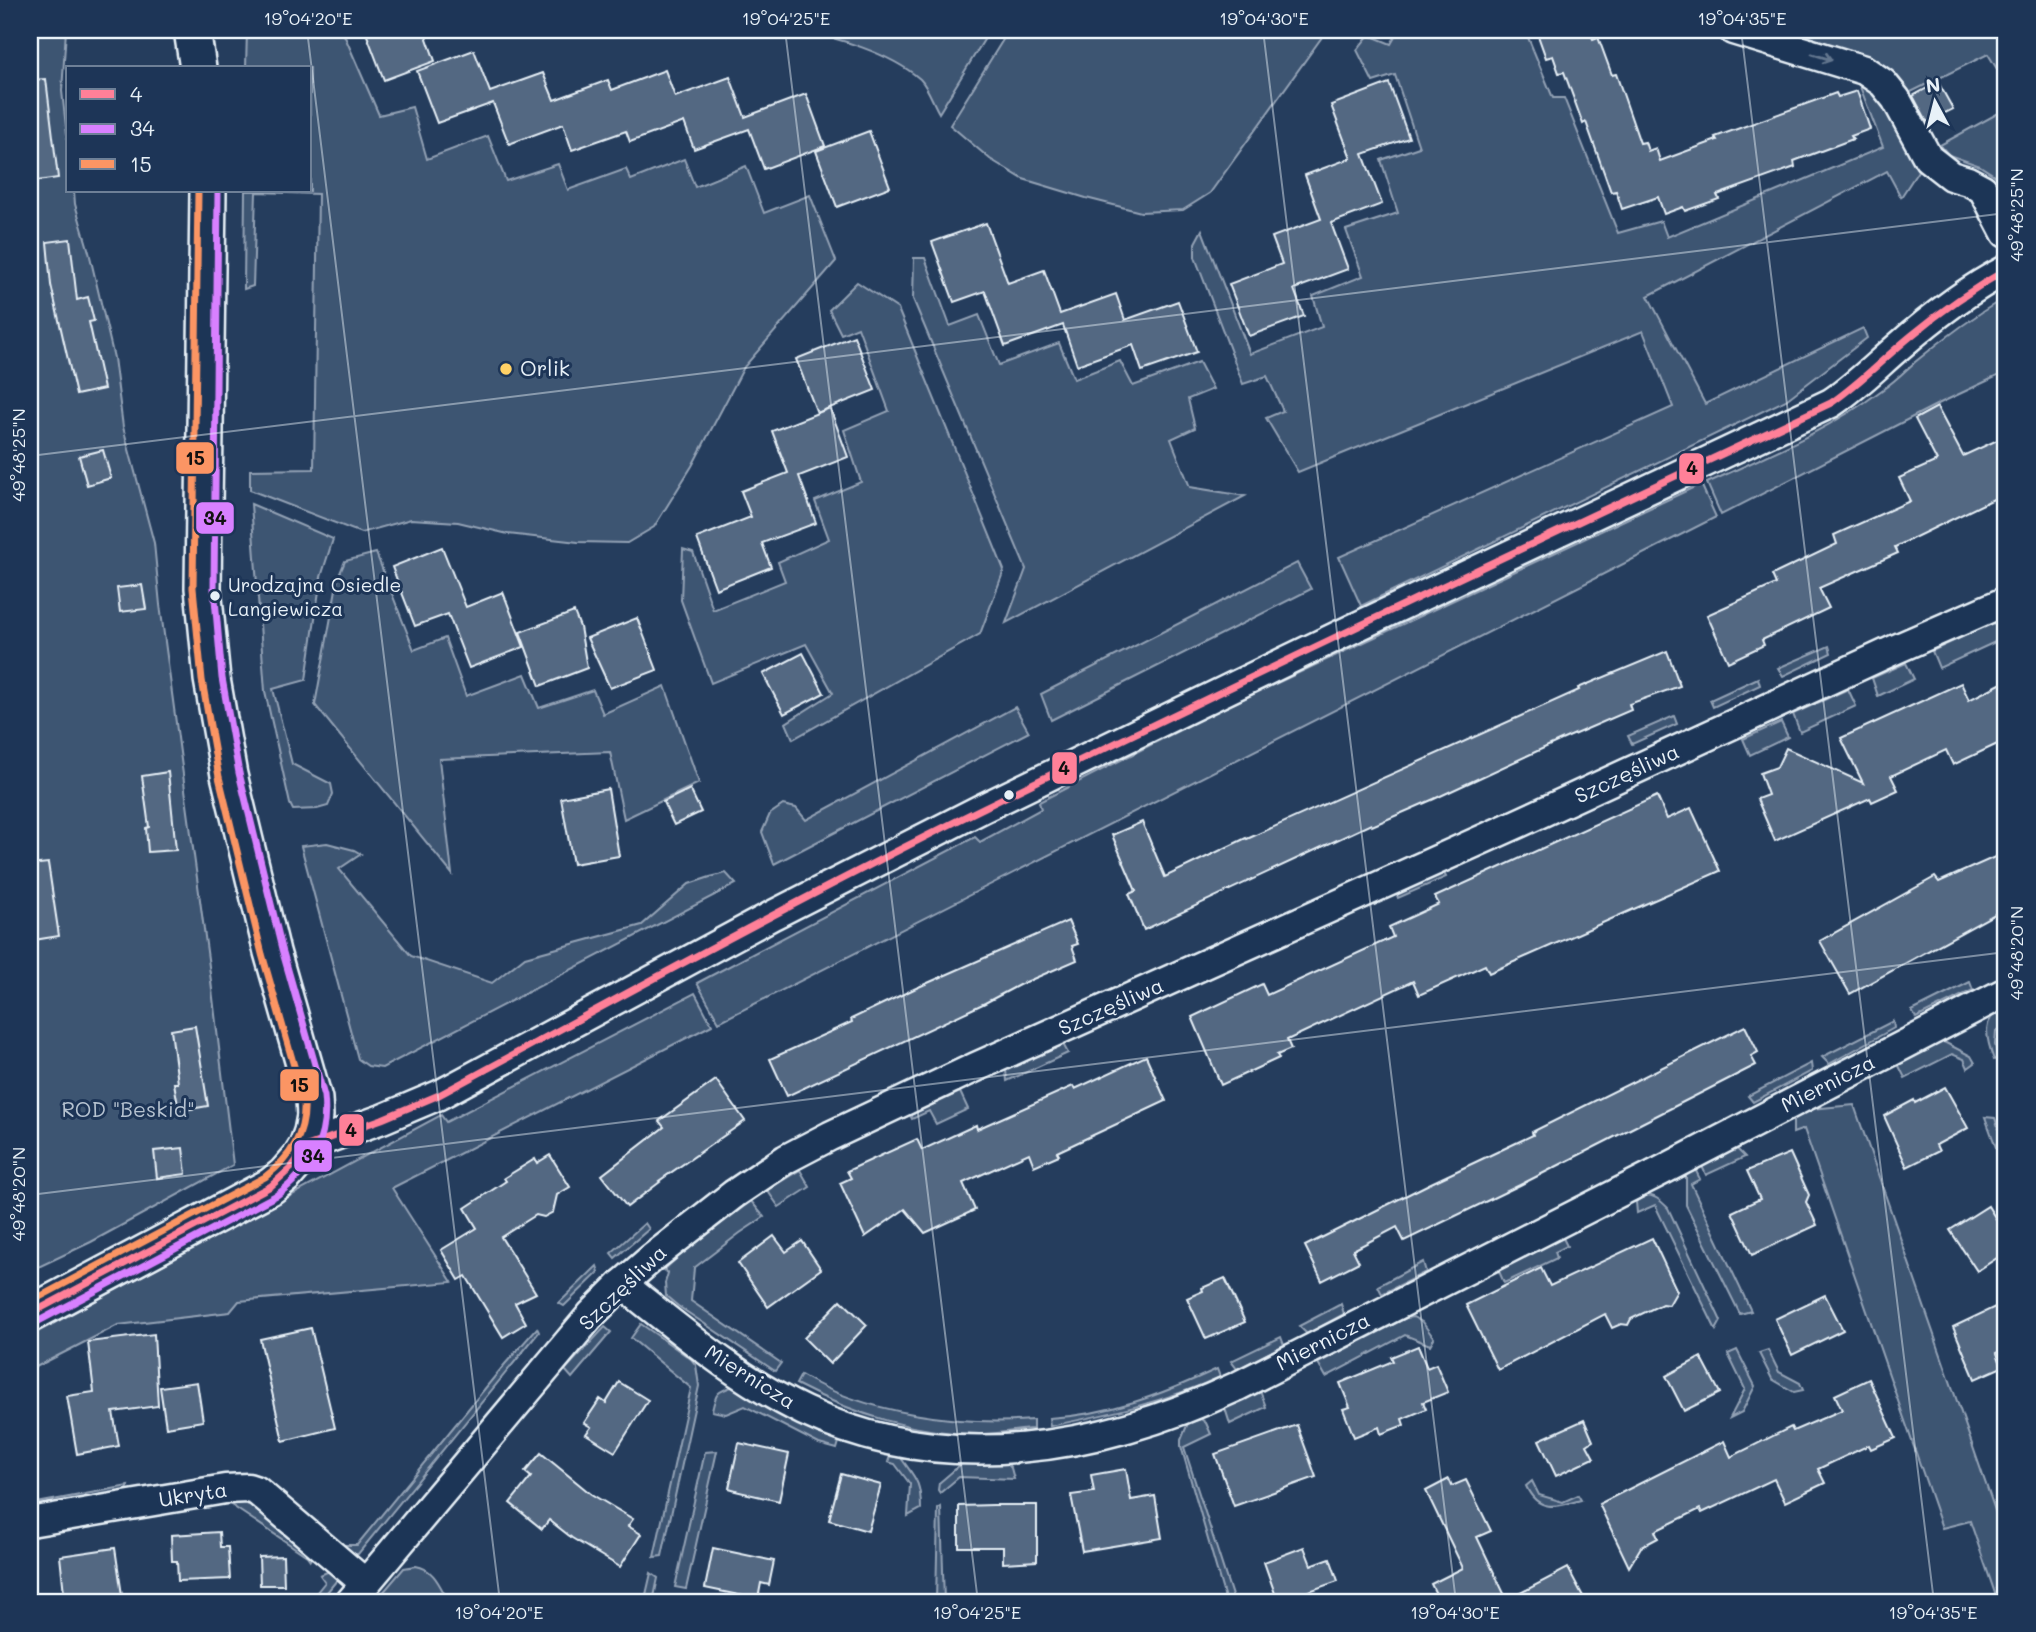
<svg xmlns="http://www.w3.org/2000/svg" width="2036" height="1632" font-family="Mali,sans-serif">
<rect width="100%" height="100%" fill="#253d5d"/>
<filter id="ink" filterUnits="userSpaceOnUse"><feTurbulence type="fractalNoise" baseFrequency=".0143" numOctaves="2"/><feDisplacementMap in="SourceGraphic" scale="14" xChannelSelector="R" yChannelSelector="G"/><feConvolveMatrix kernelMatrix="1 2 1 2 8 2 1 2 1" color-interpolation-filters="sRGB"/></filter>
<g filter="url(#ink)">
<g fill="#3e5472" stroke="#93a2b5" stroke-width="2">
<path d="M30,30h36l-4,61 6,54v46h6l1,13 14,48 25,106 9,69 31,116 6,62 51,376 22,184 -142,77 -61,29z"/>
<path d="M247,30h95l37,85 33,-8 15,52 61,-23 18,45 52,-17 10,26 58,-21 5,11 53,-21 11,28 51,-21 18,47 46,-18 26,66 -92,106 -52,99 -38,61 -27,16 -49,-1 -70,-8 -50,-12 -47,-3 -50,14 -111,-43v-20l64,-1 4,-275 -62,-2 -3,94 -9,3 1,-98h65v-123h-64z"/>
<path d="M798,30h192l-51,83c-6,-10 -11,-26 -19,-34 -30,-26 -84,-42 -122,-49z"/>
<path d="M1009,30h318l-117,163 -27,17 -42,2 -55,-14 -63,-19 -33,-20 -40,-34z"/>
<path d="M1399,30h126l28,68h11l54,135 43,-12 6,16 216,-90 -24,-63 4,-1 16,11 39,77 -17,26 -14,-26 -239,125 57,108 158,-76 4,10 -81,62 -425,206 -22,-49 334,-150 -30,-76 -345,141 -32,-54 17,-7 -16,-35 -24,8 -48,-127v-14l7,-13 48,124 72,-27 -9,-31 50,-20 -17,-46 52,-17 -17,-53 38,-13 -24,-72 -22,7 -16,-32 12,-15 22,9z"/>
<path d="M1769,30h237v54l-18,-30 -79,39 -23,-27 -33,-14z"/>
<path d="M2006,109v90l-9,-22 -17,-11 -31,-11 -9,-10z"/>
<path d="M914,258h11l25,68 29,-11 20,50 60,-22 15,36 46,-18 13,25 66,-24 14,27 -25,10 7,29 -24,11 19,48 55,9 -239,127 20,-54 -113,-270z"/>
<path d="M857,282l41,27 106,261 -24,64 -187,105 -7,-16 47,-30 -27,-49 -95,39 -30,-83 2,-51 10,3 20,58 72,-29 -7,-19 51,-23 -14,-38 46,-19 -17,-52 45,-19 -31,-84 -17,7 -12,-24z"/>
<path d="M2006,297v75l-68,32 -217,111 -14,-32c61,-28 122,-53 175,-93 12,-8 22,-18 33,-28 29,-24 59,-46 91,-65z"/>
<path d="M1701,484l15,33 -997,505 -22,-39 278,-146 5,5 61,-33 -2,-7 172,-88z"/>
<path d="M251,504l82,35 -12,38 -15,103 -33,9 19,75 39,20 2,10 -5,12 -11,3 -24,1 -3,-6 -25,-113z"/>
<path d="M376,553l38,97 31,-12 21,58 59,-22 14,34 54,-18 10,24 62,-28 34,97 -75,36 -14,-67 -171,7 13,115 -137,-169 23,-127 7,-17z"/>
<path d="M1297,563l14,26 -260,131 -10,-26z"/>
<path d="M2003,618l3,8v11l-67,31 -7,-17z"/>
<path d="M1829,646l2,7 -48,23 -5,-8z"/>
<path d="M1906,663l8,16 -36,17 -6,-18z"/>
<path d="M1758,678l2,7 -47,22 -3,-7z"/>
<path d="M1848,689l8,17 -56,26 -7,-18z"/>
<path d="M1015,707l14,25 -255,132 -12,-32 8,-18 13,-9 13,3 10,12z"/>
<path d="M1674,716l3,8 -45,20 -4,-8z"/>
<path d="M1781,722l7,15 -38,18 -7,-16z"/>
<path d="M327,843l27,7 7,4 -22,15 72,87 81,27 33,-26 117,-32 47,-41 21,-7 16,-4 10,11 -354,184 -14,-2 -10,-7 -57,-213z"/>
<path d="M1442,868l4,9 -48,21 -3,-9z"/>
<path d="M1970,982l3,8 -57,28 -4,-7z"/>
<path d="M695,993l17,32 -320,163 60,94 -213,19 -9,11 -112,13 -88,45v-34l411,-221 5,7z"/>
<path d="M2006,1005v21l-10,5 -1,14 4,13 -5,2c-9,-24 -13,-42 12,-55z"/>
<path d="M1893,1021l1,7 -65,36 -7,-7z"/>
<path d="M1942,1041l29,15 4,7 -7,5 -4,-9 -12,-5 -47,24 -7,-14z"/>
<path d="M1063,1044l5,9 -61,28 -1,-11z"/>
<path d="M1811,1063l1,8 -59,31 -5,-6z"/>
<path d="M960,1092l8,17 -32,15 -7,-13 -17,8 -2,-4z"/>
<path d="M1854,1105l152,437v60h-8l-28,-81 -28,7 -138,-399 -11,4v-15l17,-9z"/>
<path d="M1985,1117l10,1 11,32v25z"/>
<path d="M1734,1146l11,11 -39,18 -5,-11z"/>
<path d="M1694,1167l6,12 -9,5 60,127 -11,3 -54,-109v-33z"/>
<path d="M800,1170l10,17 -31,20 -12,-17z"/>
<path d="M1644,1195c11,0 16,5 24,13l53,113 -5,9 -61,-125 -18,8 -1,-11z"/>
<path d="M751,1201l13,16 -24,16 -46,35 -3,33 90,62 -6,8 -97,-65 -12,-10 -1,-13 3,-10 -4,-3 15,-14z"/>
<path d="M645,1223l4,6 -34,29 -4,-5z"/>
<path d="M1562,1236l5,10 -12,6 2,6 -53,25 -6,-14z"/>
<path d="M1423,1262l3,10 -44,22 -4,-8z"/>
<path d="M597,1266l2,6 -35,34 -5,-3z"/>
<path d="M1341,1304l3,10 -37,20 -8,-8z"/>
<path d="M1413,1317l9,5 12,16 -4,7 -25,-10 -79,42 -8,-14 88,-45z"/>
<path d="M641,1324l50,35 5,6 3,21 -37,170 -8,1 37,-169 -60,-50z"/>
<path d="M605,1327l6,5 -39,46 -7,-8z"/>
<path d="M537,1328l2,4 -181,222h-8l-15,-9h22l148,-181z"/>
<path d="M1281,1337l3,8 -47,24 -6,-8z"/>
<path d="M1737,1350l18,36 -13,26 -12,6 15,-29 -17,-35z"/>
<path d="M1768,1350l11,22 21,11 3,7 -9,2 -22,-13 -13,-26z"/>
<path d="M1217,1369l3,8c-55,25 -111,37 -170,49l-1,-8c59,-3 114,-24 168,-49z"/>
<path d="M801,1375c63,38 159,51 232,45v9c-16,1 -32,4 -49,5 -65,1 -131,-20 -188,-50z"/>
<path d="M734,1386c33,23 68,41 105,56l-2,7 -18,-5 -74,-38 -19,8 -14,-3c4,-18 4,-19 22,-25z"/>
<path d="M1260,1391l6,16 -36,17 -5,-16z"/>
<path d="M1201,1419l5,4 5,11 -27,13 50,155h-8l-45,-156v-6l7,-17z"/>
<path d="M717,1451l-31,138 -11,-2 30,-135z"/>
<path d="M890,1456l11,2c15,21 20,24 20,51l-13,7 2,-32 -15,-20 -7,-2z"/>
<path d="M1006,1462l5,6 3,11 -55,-2 -19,16 -2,-3 1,-7 21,-18 5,-2z"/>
<path d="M1532,1481l7,14 24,7 15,-7 3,5c-24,7 -43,13 -55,-14z"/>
<path d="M128,1486l-2,10 -86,17 -8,-9z"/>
<path d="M228,1497l28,8 58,49 -4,6 -3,-4 -79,-53 -6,1z"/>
<path d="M941,1507l3,95h-8l2,-93z"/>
<path d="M416,1566c19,3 24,21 33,36h-74l29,-34z"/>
<path d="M332,1570l5,10 -18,22h-10l16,-20 -5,-7z"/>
<path d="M651,1573l7,5 -5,24h-12l4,-3z"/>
</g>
<g fill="#536782" stroke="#e8f1f8" stroke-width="2">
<path d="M365,30h59l11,31 -51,19z"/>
<path d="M1536,30h53l4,9 5,-2 14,38 4,-1 6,17 18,52 5,-1 3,9 8,-3 4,13 57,-21 -2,-3 121,-44 2,4 19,-6 13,38 -19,7 2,3 -59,22 1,6 -78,28 2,4 -34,12 -2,-4 -19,7 -6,-17 -36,12 -6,-18 -5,1 -25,-70 -3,2 -19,-52 -5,1 -6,-17 -7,2z"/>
<path d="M474,50l16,42 53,-19 11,27 54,-20 4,10 53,-20 10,27 55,-20 15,40 61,-23 19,52 -61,23 -15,-40 -55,20 -10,-27 -54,20 -4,-11 -54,19 -9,-26 -54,20 -16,-41 -56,20 -20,-52z"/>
<path d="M46,79l12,99 -28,4v-102z"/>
<path d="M1938,82l15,27 -26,13 -14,-26z"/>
<path d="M1389,83l20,55 -46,16 19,50 -51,19 17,46 -54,20 10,27 -55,20 -20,-52 53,-20 -10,-27 49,-18 -16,-44 46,-17 -20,-53z"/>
<path d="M869,131l21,56 -53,20 -21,-56z"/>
<path d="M986,223l22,60 36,-13 16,44 56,-20 9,26 53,-19 19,51 -55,19 -9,-26 -56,20 -14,-40 -58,21 -20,-55 -31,11 -22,-60z"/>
<path d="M70,239l7,61 11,-3 6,24 -5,1 15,67 -28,6 -25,-110 -4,-43z"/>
<path d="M854,336l21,54 -58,23 -21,-54z"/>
<path d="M1937,407l26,49 43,-20v57l-111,54 3,6 -79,35 10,20 -67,32 2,5 -36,17 -21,-47 69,-31 -4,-9 65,-31 -3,-9 76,-34 -11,-23 38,-17 -22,-42z"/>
<path d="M830,408l18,49 -49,19 17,47 -54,20 9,24 -55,22 -19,-51 54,-21 -10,-26 47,-18 -16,-42z"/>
<path d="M103,450l8,28 -24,7 -8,-29z"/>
<path d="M442,547l24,60 37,-15 21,55 -55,21 -21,-54 -33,12 -23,-59z"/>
<path d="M142,585l4,24 -26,3 -3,-24z"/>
<path d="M574,612l6,15 7,41 -47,18 -20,-54z"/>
<path d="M637,618l20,52 -47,18 -23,-50z"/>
<path d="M1667,651l13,35 -51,18 2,6 -72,31 -125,58 -62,27 -1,-2 -227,106 -15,-36 7,-3 -24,-56 30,-13 23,55 81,-39 1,1 332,-149 -1,-2z"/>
<path d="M803,653l21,40 -40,21 -21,-40z"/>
<path d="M2006,681v59l-53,25 -7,-15 -55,26 7,14 -26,12 -2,-4 -95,43 -18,-42 11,-4 -8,-22 17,-6 9,-19 77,35 -22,-45 120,-55 8,17z"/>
<path d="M168,772l8,78 -28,2 -2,-24 3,-1 -7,-51z"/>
<path d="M608,789l11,67 -46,8 -12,-66z"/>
<path d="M690,789l11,23 -27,13 -11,-23z"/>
<path d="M1657,796l10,23 24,-11 29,63 -231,102 -4,-8 -66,30 -6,-14 -126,59 4,9 -14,6 2,3 -58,27 -29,-68 70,-33 5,11 126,-58 -4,-10 50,-23 -4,-7z"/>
<path d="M2006,852v56l-156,86 -30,-53 115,-64 4,5z"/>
<path d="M48,863l11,73 -25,4 -4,-75z"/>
<path d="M1068,921l10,23 -6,2 5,14 -58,25 -34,18 -198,93 -17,-37 82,-37 -1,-3 63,-30z"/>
<path d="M195,1026l13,80 -29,5 -5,-28h4l-7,-53z"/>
<path d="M1745,1026l13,26 -7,4 5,9 -236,120 -116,56 -7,-14 -44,23 6,12 -37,19 -17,-35 124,-62 104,-49 -1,-3z"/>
<path d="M1146,1056l20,45 -109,51 2,3 -25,11 -5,-13 -66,30 12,27 -50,23 -20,-24 -40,28 -25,-54 11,-5 -4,-7 70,-32 5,11 54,-25 1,4 96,-43 2,3z"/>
<path d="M716,1080l29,41 -86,60 1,1 -33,25 -25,-32 62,-48 -5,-6z"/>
<path d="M1945,1087l23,41 -32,17 3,6 -32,16 -23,-51 30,-16 1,3z"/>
<path d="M183,1148l3,26 -29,4 -3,-27z"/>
<path d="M1790,1153l19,42 -3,7 11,23 -65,30 -20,-43 28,-13 -13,-28z"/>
<path d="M550,1155l20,32 -13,8 -4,17 -9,5 -8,-2 -35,22 35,56 -21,10 11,20 -23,14 -37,-61 -7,4 -18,-30 36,-22 -12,-20 41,-27 -2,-3 31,-19 2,4z"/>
<path d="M1988,1206l18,29v17l-29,19 -27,-41z"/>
<path d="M774,1236l12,16 16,-11 19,28 -53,38 -30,-44z"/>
<path d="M1652,1238l25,53 -8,14 -7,-1 -31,15 -3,6 -7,-1 -9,4 -7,-14 -107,56 -32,-65 75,-37 9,18z"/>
<path d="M1225,1278l20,44 -39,17 -19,-41 16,-7 -1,-3z"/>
<path d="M1825,1295l18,35 -51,25 -17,-36z"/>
<path d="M841,1300l26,25 -37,39 -26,-26z"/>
<path d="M1995,1307l5,12 6,-3v32l-9,5 5,14 -27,12 -22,-52z"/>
<path d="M311,1328l24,100 -52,13 -23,-102z"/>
<path d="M154,1334l4,72 -45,6 6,34 -42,8 -10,-58 27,-4 -6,-50z"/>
<path d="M1418,1346l9,22 9,-4 12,28 -25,10 3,7 -24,10 2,6 -23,9 -2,-7 -25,10 -11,-28 7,-2 -10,-24 53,-22 -2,-4z"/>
<path d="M1701,1357l19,36 -36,18 -18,-35z"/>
<path d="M1869,1379l27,59 -25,11 -2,-4 -51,24 7,14 -40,19 -11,-23 -72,34 -2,-4 -45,22 3,7 -17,9 -12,20 -30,-63 125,-63 7,16 60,-30 2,4 49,-21 -7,-15z"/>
<path d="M197,1382l6,39 -37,6 -6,-40z"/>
<path d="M619,1382l29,18 -33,52 -29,-18 5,-7 -7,-4 16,-24 6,4z"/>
<path d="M1584,1420l9,21 -6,4 7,13 -38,18 -17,-36z"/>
<path d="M1297,1425l19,52 -82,29 -19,-52z"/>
<path d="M739,1443l50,11 -10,47 -44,-10 1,-1 -7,-2z"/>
<path d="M541,1453l50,41 42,25 -5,7 13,8 -21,33 -48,-29 -23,-18 -7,9 -32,-26 21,-26 -6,-5z"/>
<path d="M1126,1469l5,31 24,-4 7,42 -80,13 -11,-56 23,-3 -3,-17z"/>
<path d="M841,1474l40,11 -13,46 -39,-11z"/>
<path d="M1449,1479l3,7 14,-6 25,51 -14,6 30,63 61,-32 18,34h-146l-9,-18 32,-16 -37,-77z"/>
<path d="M993,1505h44v56l-34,2v-16h-44v-41z"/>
<path d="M219,1532l1,15h8l2,32 -52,2 -1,-20h-5l-1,-26z"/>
<path d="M1304,1547l7,18 19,-7 8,23 -60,21 -14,-40z"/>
<path d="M115,1548l7,47 -57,7 -5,-46z"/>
<path d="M713,1548l61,13 -5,24 -8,-2 -3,16 -53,-11z"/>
<path d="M283,1556l1,29h-24l-1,-28z"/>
</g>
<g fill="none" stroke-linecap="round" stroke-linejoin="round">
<defs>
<g id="minor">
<path d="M1733,30l131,40 19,13 13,16 32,59 23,18 17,5 15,8 23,44"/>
<path d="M307,1146l75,-27 57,-24 334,-180 210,-107 369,-179 479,-226c24,-16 44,-36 66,-55 33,-29 70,-58 109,-78"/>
<path d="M622,1284c57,45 115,95 182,127 141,67 297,39 434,-25l423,-215 345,-179"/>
<path d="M30,1522l195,-33 23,-1 9,3 108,92"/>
<path d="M350,1602l241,-287 31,-31 30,-26 82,-64 52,-35 44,-23 146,-69 543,-244 377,-174 110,-48"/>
</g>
<g id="tertiary">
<path d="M192,30l6,38"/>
<path d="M30,1314l241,-128 14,-11 14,-16 8,-13 5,-14 3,-16 -1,-17 -42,-147 -43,-177 -17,-96 -9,-91 5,-397"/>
</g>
</defs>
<use href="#minor" stroke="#e8f1f8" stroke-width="33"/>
<use href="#tertiary" stroke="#e8f1f8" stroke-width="40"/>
<use href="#minor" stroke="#1d3557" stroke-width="28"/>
<use href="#tertiary" stroke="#1d3557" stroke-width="35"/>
<defs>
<path id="bus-1" d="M30,1314l241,-128 20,-18 16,-22 75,-27 57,-24c181,-98 361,-197 546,-288 280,-138 563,-271 846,-404 29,-20 53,-45 80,-67 30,-25 61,-47 95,-66"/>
<path id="bus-2" d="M35,1323l242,-128c34,-26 52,-55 47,-99l-42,-147 -43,-176 -17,-95 -8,-90 4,-397"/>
<path id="bus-3" d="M30,1302l235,-125c26,-20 41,-43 39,-76l-42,-147 -43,-177 -17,-97 -9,-92 5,-397"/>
</defs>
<use href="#bus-1" stroke="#1d3557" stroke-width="12"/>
<use href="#bus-2" stroke="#1d3557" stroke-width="12"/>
<use href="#bus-3" stroke="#1d3557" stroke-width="12"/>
<use href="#bus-1" stroke="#ff8098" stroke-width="7"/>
<use href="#bus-2" stroke="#d880ff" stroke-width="7"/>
<use href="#bus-3" stroke="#fb9564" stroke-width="7"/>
</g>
<defs><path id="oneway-shaft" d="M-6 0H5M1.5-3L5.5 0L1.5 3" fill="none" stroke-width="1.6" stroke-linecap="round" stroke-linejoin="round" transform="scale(1.75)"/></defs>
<use stroke="#64778f" href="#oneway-shaft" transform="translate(1822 57) rotate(17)"/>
</g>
<path fill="none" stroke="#e8f1f8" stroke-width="2" stroke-opacity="0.45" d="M307,30l193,1572M785,30l193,1572M1263,30l193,1572M1741,30l193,1572M30,456l1976,-243M30,1195l1976,-243"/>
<circle fill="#ffd166" stroke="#1d3557" stroke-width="2.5" cx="506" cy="369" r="7"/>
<g fill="#e8f1f8" stroke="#1d3557" stroke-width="2.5">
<circle cx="215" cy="596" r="6"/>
<circle cx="1009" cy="795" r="6"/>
</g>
<g text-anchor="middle" stroke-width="6" stroke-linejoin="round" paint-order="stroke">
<g font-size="19" fill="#e8f1f8" stroke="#1d3557" text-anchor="start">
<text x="228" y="592">Urodzajna Osiedle<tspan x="228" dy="24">Langiewicza</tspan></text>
</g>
<g font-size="21" fill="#e8f1f8" stroke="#1d3557" text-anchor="start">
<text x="520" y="376">Orlik</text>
</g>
<g font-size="21" fill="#e8f1f8" stroke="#1d3557">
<text transform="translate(1627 774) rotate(-25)" y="7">Szczęśliwa</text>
<text transform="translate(1111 1007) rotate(-24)" y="7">Szczęśliwa</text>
<text transform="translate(1828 1084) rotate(-27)" y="7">Miernicza</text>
<text transform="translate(623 1288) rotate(-44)" y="7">Szczęśliwa</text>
<text transform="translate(1323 1342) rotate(-27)" y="7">Miernicza</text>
<text transform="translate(750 1377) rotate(32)" y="7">Miernicza</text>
<text transform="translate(193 1495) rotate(-9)" y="7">Ukryta</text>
</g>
<g font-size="21" fill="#b5c2d0" stroke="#1d3557">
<text x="128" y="1117">ROD "Beskid"</text>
</g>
</g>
<g stroke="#1d3557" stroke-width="2.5">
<rect x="175" y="441" width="40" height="34" rx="7" fill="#fb9564"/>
<rect x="1678" y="452" width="27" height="33" rx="7" fill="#ff8098"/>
<rect x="195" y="501" width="40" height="34" rx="7" fill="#d880ff"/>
<rect x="1051" y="751" width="27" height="34" rx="7" fill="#ff8098"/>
<rect x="279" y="1068" width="41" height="34" rx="7" fill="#fb9564"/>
<rect x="338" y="1113" width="27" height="34" rx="7" fill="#ff8098"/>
<rect x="293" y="1139" width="40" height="34" rx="7" fill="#d880ff"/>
</g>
<g font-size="19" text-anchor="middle" font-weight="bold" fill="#111">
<text x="195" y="465">15</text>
<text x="1692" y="475">4</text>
<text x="215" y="525">34</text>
<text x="1064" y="775">4</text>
<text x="299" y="1092">15</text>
<text x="351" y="1137">4</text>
<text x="313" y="1163">34</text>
</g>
<rect width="2036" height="1632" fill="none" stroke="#1d3557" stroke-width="77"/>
<rect x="66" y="66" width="245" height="126" fill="#1d3557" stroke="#6e8097" stroke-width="2"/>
<rect x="80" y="89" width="35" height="10" fill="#ff8098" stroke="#6e8097" stroke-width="2"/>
<text x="130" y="102" font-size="21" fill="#e8f1f8">4</text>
<rect x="80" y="124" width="35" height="10" fill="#d880ff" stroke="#6e8097" stroke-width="2"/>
<text x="130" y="136" font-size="21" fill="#e8f1f8">34</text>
<rect x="80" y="159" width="35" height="10" fill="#fb9564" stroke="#6e8097" stroke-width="2"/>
<text x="130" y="172" font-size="21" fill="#e8f1f8">15</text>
<g transform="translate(1935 102) rotate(353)" stroke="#1d3557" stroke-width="5" paint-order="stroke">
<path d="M0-5L12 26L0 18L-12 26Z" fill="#e8f1f8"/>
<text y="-10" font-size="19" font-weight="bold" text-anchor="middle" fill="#e8f1f8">N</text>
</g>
<rect x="38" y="38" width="1959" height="1556" fill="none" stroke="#e8f1f8" stroke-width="2.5"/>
<g font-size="18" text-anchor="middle" fill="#e8f1f8">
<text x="308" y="25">19°04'20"E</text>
<text x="786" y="25">19°04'25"E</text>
<text x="1264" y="25">19°04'30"E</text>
<text x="1742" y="25">19°04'35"E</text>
<text transform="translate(2017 215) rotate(-90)" y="6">49°48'25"N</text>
<text transform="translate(19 455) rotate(-90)" y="6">49°48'25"N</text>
<text transform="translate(2017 953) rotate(-90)" y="6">49°48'20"N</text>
<text transform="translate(19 1194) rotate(-90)" y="6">49°48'20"N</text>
<text x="499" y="1619">19°04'20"E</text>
<text x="977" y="1619">19°04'25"E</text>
<text x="1455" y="1619">19°04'30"E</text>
<text x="1933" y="1619">19°04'35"E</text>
</g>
</svg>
